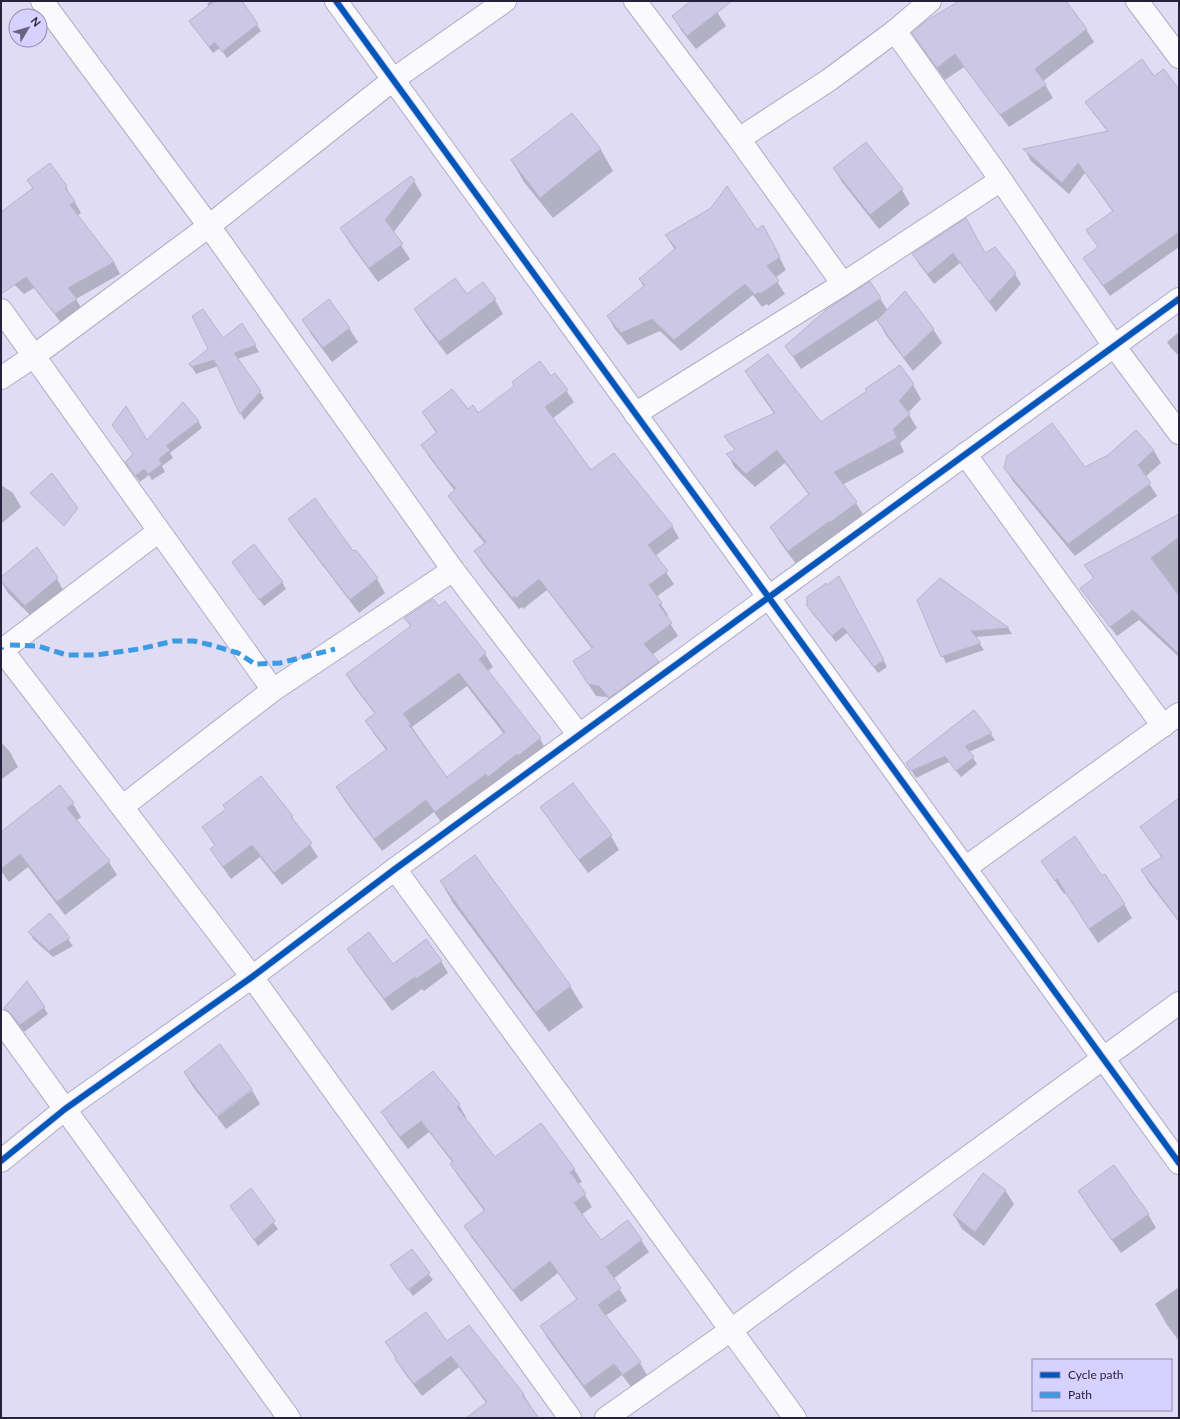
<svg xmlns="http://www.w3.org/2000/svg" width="1180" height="1419" font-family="Lato,sans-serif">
<rect width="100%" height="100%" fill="#dfdcf4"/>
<g fill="#0003" fill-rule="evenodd">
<path d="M211,1h30l20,30 -34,27 -7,-10 -7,5 -23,-31 19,-15 -2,-3z"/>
<path d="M692,1h17l8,11 9,14 -30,23 -15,-19 -8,-14z"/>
<path d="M961,1h104l21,28 8,13 -51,39 10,17 -44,29 -45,-60 -19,13 -24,-34 -8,-13z"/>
<path d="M1154,78l25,15v154l-69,49 -26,-37 15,-11 14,-36 -28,-39 -16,21 -38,-33 -6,-11 83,-18 -15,-19 -6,-11z"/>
<path d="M572,114l29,36 12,21 -60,47 -29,-36 -12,-21z"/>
<path d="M866,143l36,47 8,14 -31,25 -37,-47 -8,-14z"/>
<path d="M28,180l38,7 15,26 -4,3 37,46 6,12 -44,25 7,12 -20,14 -29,-37 -10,6 -23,-22v-59l32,-24z"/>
<path d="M414,181l8,14 -29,38 17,26 -32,23 -29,-40 -8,-14z"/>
<path d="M966,219l19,35 30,20 6,10 -25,28 -36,-49 -26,21 -15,-20 -6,-10z"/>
<path d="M757,231l13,8 16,31 -11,8 10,16 -17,12 -1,-2 -5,3 -9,-12 -72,56 -21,-20 -32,14 -13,-16 -7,-12 36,-30 -4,-7 35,-30 -9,-14z"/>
<path d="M483,283l12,17 8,14 -56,41 -24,-32 -8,-14 52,-14z"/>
<path d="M870,283l18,28 45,18 9,14 -29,28 -27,-36 -8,-14 4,-5 -81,53 -15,-23z"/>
<path d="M303,320l46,8 9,14 -26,20 -21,-28z"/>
<path d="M242,324l17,28 -22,7 27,39 -20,22 -26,-54 -22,8 -6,-10z"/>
<path d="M1179,332v24l-8,-8 -4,-6z"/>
<path d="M746,371l75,52 92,-38 8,14 -13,14 9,15 -17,15 4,9 -62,33 14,18 8,13 -68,48 -17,-23 -8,-14 38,-32 -24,-32 -30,24 -20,-19 -7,-13 7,-4 -9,-15 49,-21 -21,-30z"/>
<path d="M555,374l19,28 -22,17 39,52 81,55 7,12 -24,18 19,28 -18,13 12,18 -2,2 12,19 -26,19 12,19 -48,35 -9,-12 -11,-1 -15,-23 12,-23 -46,-60 -24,19 -1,-2 -3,2 -37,-46 -7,-12 10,-7 -29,-37 -7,-11 6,-5 -26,-34 -7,-12 15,-11 -14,-21 45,-3 10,4 72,-36z"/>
<path d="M198,421l4,7 -32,25 3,5 -11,8 3,6 -13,8 -3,-5 -9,7 -10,-13z"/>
<path d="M1136,431l18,20 7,12 -16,14 12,19 -82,60 -63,-76 -7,-12h80l24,-12z"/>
<path d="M1,485l12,8 8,14 -20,17z"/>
<path d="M290,519l63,34 24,26 8,14 -26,20 -61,-80z"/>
<path d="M1179,533v124l-40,-37 -22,16 -29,-38 -6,-10 12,-9 -9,-14z"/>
<path d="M237,569l45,13 4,7 -22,17z"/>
<path d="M1,578l56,1 8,14 -31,26 -26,-26 -7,-12z"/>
<path d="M940,579l68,49 4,6 -37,3 9,13 -38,13 -28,-62z"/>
<path d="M842,584l45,83 -9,6 -31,-40 -11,9 -24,-29 -4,-7 18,-20z"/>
<path d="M445,603l40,51 8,13 -5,4 52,68 7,13 -104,73 -9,-13 -52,39 -37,-50 -8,-13 50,-37 -13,-17 -8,-13 9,-7 -20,-26 -8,-13 64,-47 -5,-10 33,-10zM467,686l37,48 -57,44 -35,-51z"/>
<path d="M974,711l21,29 -26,12 8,12 -16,13 -12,-15 -33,16 -9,-15z"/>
<path d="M1,742l9,10 8,15 -16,12z"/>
<path d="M260,777l32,40 26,40 -36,28 -22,-28 -29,22 -12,-17 -8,-13 4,-3 -12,-18 24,-18z"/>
<path d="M573,784l38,52 8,14 -31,23 -38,-52 -8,-14z"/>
<path d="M1179,800v122l-30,-39 -7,-13 20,-12 -21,-31z"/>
<path d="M73,804l8,13 -5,4 33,41 8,13 -52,40 -37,-48 -19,15 -8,-11v-38z"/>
<path d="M1042,861l82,43 8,14 -34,25 -32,-50 -2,1z"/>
<path d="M441,882l129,104 13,21 -34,25 -96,-129z"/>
<path d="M50,915l23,31 -20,11 -20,-18 -4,-7z"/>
<path d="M348,949l44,16 49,-4 7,12 -24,18 -2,-2 -30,22 -37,-50z"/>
<path d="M27,983l21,31 -24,18 -14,-19z"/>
<path d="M433,1072l26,33 7,12 -2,2 30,39 80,11 8,13 -4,2 14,23 -11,8 20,26 40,-1 8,12 -36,27 14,22 -22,15 35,47 7,12 -16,12 -9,-12 -31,23 -43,-59 -7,-12 36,-27 -19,-27 -37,29 -49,-64 -7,-12 20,-14 -27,-36 -7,-12 2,-1 -24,-31 -21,17 -19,-25 -7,-12z"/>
<path d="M185,1073l66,16 -35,27 -23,-29z"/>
<path d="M252,1090l8,14 -34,25 -9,-12z"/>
<path d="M250,1190l28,39 -20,17 -22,-33z"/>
<path d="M1005,1190l9,14 -30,42 -22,-17 -8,-14z"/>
<path d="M1079,1191l69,23 8,14 -35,25 -34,-48z"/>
<path d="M411,1250l22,30 -20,16 -22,-31z"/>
<path d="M1179,1287v54l-12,-16 -12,-21z"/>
<path d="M447,1342l76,52 15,24h-67l16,-14 -28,-37 -37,29 -19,-25 -16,-28z"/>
</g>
<g fill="#cbc7e5" stroke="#b7b4cc" fill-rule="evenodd">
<path d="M215,1h27l16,23 -36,28 -7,-10 -6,5 -20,-26z"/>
<path d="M691,1h41l-45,35 -15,-20z"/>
<path d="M959,1h107l21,28 -52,40 11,16 -46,30 -45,-61 -18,14 -25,-35 14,-12z"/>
<path d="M1142,59l12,17 10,-7 15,21v142l-76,54 -20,-28 15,-11 -12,-17 27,-19 -35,-48 -16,20 -39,-34 85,-18 -23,-29z"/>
<path d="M572,113l29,36 -61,49 -29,-38z"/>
<path d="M866,142l37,47 -33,26 -37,-47z"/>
<path d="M50,163l17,23 -2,2 10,13 -5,4 44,57 -46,26 9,11 -22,15 -29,-37 -25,17v-82l32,-24 -6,-8z"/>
<path d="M411,176l4,4 -30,40 18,24 -34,24 -29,-40z"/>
<path d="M727,186l30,44 6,-5 17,32 -13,9 12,15 -19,13 -1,-2 -4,3 -10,-11 -71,56 -22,-21 -31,14 -14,-17 38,-31 -6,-6 37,-31 -11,-13 46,-27z"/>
<path d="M966,218l19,35 10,-6 21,26 -27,29 -36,-49 -25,21 -16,-20z"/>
<path d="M455,278l12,16 16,-12 13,17 -57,43 -25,-33z"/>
<path d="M870,281l11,17 -88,59 -8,-11 41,-36z"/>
<path d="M905,291l29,38 -30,29 -27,-38z"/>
<path d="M329,299l21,29 -27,20 -21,-28z"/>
<path d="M203,309l20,29 19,-15 14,22 -22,8 27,38 -21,23 -26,-54 -23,7 -2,-3 19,-15 -16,-33z"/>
<path d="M768,354l53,68 46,-31 -2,-2 35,-24 14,19 -15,17 11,13 -17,15 4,9 -63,34 23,30 -26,20 -1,-1 -42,30 -18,-24 39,-33 -32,-44 -31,24 -20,-20 9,-4 -11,-14 51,-23 -30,-42z"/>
<path d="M540,361l11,15 4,-3 13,17 -23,17 46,63 23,-17 59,73 -25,19 20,26 -19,14 13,18 -3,2 13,18 -28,21 15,18 -50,36 -10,-12 -11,-2 -15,-23 20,-13 -54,-69 -23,19 -2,-2 -2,2 -38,-47 12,-9 -38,-46 8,-8 -9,-9 -26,-34 16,-13 -15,-20 30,-23 16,20 5,-4 5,8 36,-27 -2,-4z"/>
<path d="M183,402l16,19 -33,25 4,4 -11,9 3,5 -14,10 -4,-5 -9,7 -10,-14 8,-8 -21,-29 14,-19 21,34z"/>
<path d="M1052,423l33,44 23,-12 28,-25 18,20 -16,15 13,18 -83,61 -64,-76 3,-12z"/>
<path d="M52,473l26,35 -14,18 -34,-33z"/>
<path d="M315,498l38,53 3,-1 22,28 -28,22 -62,-81z"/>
<path d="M1179,514v23l-28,21 28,38v58l-46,-44 -23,17 -30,-39 14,-10 -10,-13z"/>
<path d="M254,544l29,38 -24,18 -27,-38z"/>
<path d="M37,547l21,31 -33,28 -24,-25v-4z"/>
<path d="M839,576l45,84 -10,7 -31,-40 -11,9 -25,-30v-9l19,-14 1,2z"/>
<path d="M940,578l69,50 -38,3 10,12 -40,14 -24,-57z"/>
<path d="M433,599l6,7 6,-5 41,52 -7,6 62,79 -23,18 -1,-2 -29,23 -2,-3 -51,38 -9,-12 -52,39 -38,-52 51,-38 -22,-28 10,-8 -29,-39 65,-48 -7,-8zM459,673l46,59 -58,45 -38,-52 2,-1 -8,-10z"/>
<path d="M974,710l18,23 -27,13 9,11 -18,14 -11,-15 -34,15 -5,-8z"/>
<path d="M261,776l32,40 -2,1 21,26 -38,30 -22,-28 -29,22 -13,-18 5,-4 -13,-18 24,-18 -3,-4z"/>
<path d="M573,783l39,52 -33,25 -39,-53z"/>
<path d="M60,785l14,18 -7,5 43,53 -53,41 -37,-48 -19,15v-37z"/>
<path d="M1179,798v123l-38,-51 21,-13 -22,-30z"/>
<path d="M1075,836l27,40 3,-2 20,30 -36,25 -32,-50 -2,2 -14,-20z"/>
<path d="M475,855l96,131 -35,26 -96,-131z"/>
<path d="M50,913l20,25 -21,13 -21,-19z"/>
<path d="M369,932l24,32 33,-25 16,22 -26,18 -1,-2 -31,22 -37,-50z"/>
<path d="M27,981l18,26 -25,18 -9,-11 -7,-6z"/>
<path d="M220,1044l32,45 -35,27 -33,-44z"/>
<path d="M433,1071l27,33 -3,3 38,50 46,-34 34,46 -5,3 16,22 -12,9 27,37 27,-20 14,20 -36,27 15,21 -23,17 43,57 -18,13 -9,-11 -30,22 -44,-60 37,-27 -27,-38 -37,29 -49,-64 21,-16 -35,-46 3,-3 -32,-40 -21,16 -19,-25z"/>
<path d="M1114,1165l35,49 -37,26 -34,-49z"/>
<path d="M983,1173l23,17 -31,42 -22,-17z"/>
<path d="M251,1188l24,33 -21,19 -24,-34z"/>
<path d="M412,1249l18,24 -22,17 -18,-25z"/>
<path d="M426,1312l21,29 22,-16 55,69 -2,1 17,23h-73l21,-16 -36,-46 -37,28 -19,-25 1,-2 -11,-15z"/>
</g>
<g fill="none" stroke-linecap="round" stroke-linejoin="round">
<defs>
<g id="minor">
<path d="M42,1l167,225 244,344 126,165"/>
<path d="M336,1l843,1162"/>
<path d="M635,1l104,138 104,145"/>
<path d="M1137,1l42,56"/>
<path d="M895,31l106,149 113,166 65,87"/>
<path d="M739,139l90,-59 66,-49 35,-30"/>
<path d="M1,310l272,380"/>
<path d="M1,378l33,-22 175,-130 185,-147 111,-78"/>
<path d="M635,414l208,-130 158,-104"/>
<path d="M965,454l198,272"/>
<path d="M2,650l250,327 318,441"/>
<path d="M1,651l158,-120"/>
<path d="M122,807l151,-117 180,-120"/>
<path d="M965,868l214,-154"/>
<path d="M395,869l400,549"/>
<path d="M1,1021l288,397"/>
<path d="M1,1161l64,-52 187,-132 143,-108 784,-570"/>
<path d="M606,1418l125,-88 448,-327"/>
</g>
</defs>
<use href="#minor" stroke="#afabc4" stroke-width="24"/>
<use href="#minor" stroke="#fafafd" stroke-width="22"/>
<g stroke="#3c9be3" stroke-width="5" stroke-dasharray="10 5" stroke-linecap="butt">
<path d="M10,645l28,1 29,9h29l43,-6 35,-8h20l17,4 27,8 17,11 25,-1 55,-14"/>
<path d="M1,648l1,2"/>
</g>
<defs>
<g id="cycleway">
<path d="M336,1l843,1162"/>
<path d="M1,1161l64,-52 187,-132 143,-108 784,-570"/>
</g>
</defs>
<use href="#cycleway" stroke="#d7d1ff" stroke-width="8"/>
<use href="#cycleway" stroke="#0057b8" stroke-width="6"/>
</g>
<rect width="1180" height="1419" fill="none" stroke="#26213d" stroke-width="4"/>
<rect x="1032" y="1359" width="140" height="52" fill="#d7d1ff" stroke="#908bb1"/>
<rect x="1040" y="1372" width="20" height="6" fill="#0057b8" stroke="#908bb1"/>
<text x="1068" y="1379" font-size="12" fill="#26213d">Cycle path</text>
<rect x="1040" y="1392" width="20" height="6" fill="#3c9be3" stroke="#908bb1"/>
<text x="1068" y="1399" font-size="12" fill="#26213d">Path</text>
<g transform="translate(28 28) rotate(52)"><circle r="19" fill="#d7d1ff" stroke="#908bb1"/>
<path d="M0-3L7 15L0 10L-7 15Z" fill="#67627d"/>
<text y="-6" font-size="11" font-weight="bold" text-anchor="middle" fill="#26213d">N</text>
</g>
</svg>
